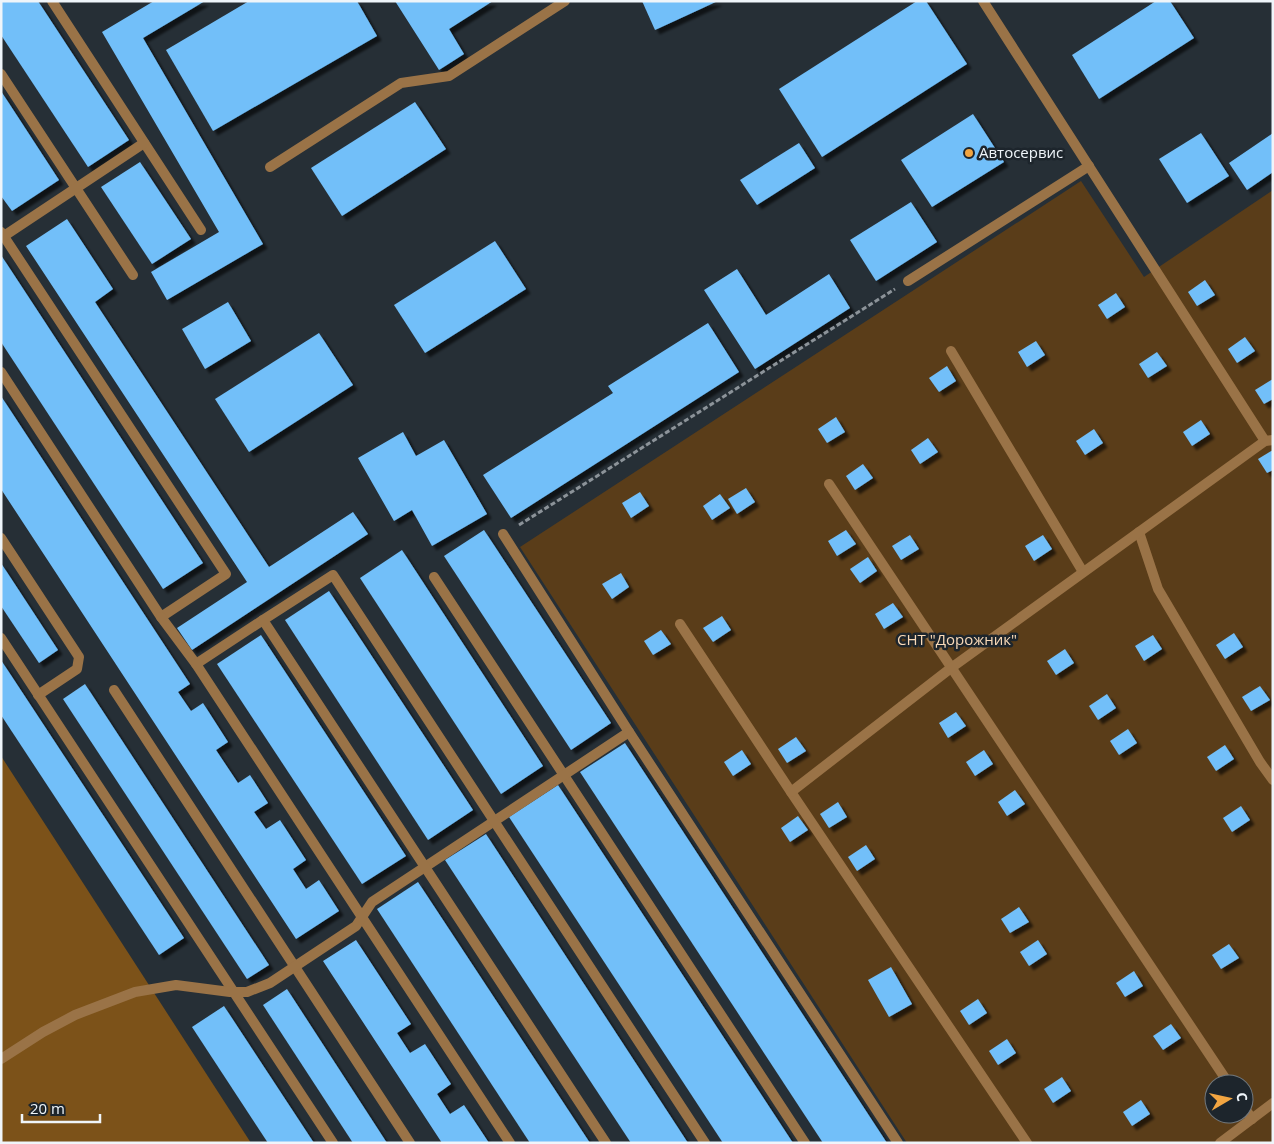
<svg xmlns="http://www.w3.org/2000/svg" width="1274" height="1144" font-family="'Open Sans',sans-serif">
<defs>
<filter id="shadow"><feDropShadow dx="4.5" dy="4.5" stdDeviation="1" flood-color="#0009"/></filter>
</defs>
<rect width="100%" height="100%" fill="#262f36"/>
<path fill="#5a3d19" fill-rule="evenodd" d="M1081,181l63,96 129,-87v953h-366l-387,-596zM1214,1084h30v30h-30z"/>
<path fill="#7c5219" d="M1,756l250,387h-250z"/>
<g fill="#72bff9" filter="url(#shadow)">
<path d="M1,1h37l91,139 -41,27 -87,-132z"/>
<path d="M154,1h51l-62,37 120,206 -96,56 -16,-28 68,-40 -117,-200z"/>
<path d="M249,1h108l20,35 -164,95 -47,-81z"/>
<path d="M395,1h98l-44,28 15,25 -25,16z"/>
<path d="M642,1h76l-63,29z"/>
<path d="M917,1h9l41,63 -145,93 -43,-68z"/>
<path d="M1156,1h14l24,37 -95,61 -27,-44z"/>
<path d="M1,91l58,89 -47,31 -11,-15z"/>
<path d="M415,102l31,47 -104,67 -31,-48z"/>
<path d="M973,114l31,48 -72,45 -31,-47z"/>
<path d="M1201,133l28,43 -42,27 -28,-44z"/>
<path d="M1273,133v39l-26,18 -18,-27z"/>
<path d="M799,143l16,25 -58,37 -17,-25z"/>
<path d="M140,162l51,77 -39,25 -51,-77z"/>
<path d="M911,202l26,40 -61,39 -26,-41z"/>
<path d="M67,219l46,70 -18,13 174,265 84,-55 15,22 -176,116 -15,-22 70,-46 -221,-336z"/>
<path d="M495,241l31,48 -101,64 -31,-48z"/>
<path d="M1,255l202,308 -40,26 -162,-247z"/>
<path d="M737,269l29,46 63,-41 21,34 -95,61 -51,-79z"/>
<path d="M1205,280l10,15 -18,11 -9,-14z"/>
<path d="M1116,293l9,14 -18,12 -9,-14z"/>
<path d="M228,302l23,39 -46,28 -23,-40z"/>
<path d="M708,323l31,49 -228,146 -28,-43 130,-82 -5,-7z"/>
<path d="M319,333l34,52 -104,67 -34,-53z"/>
<path d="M1245,337l10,14 -18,12 -9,-14z"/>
<path d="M1036,341l9,14 -18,12 -9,-15z"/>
<path d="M1157,352l10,14 -19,12 -9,-14z"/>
<path d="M947,366l9,15 -17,11 -10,-14z"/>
<path d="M1273,379v20l-9,5 -9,-14z"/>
<path d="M1,396l189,288 -12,8 13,19 12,-8 25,39 -12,8 22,33 12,-8 18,28 -14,9 12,17 14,-9 26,40 -13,9 13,20 13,-9 20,31 -43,28 -295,-450z"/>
<path d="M836,417l9,15 -18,11 -9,-14z"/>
<path d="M1201,420l9,14 -18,12 -9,-14z"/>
<path d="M1094,429l9,14 -18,12 -9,-14z"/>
<path d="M403,432l13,24 28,-16 43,74 -55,32 -20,-36 -18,11 -36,-63z"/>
<path d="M928,438l10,14 -18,12 -9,-14z"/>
<path d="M1273,450v20l-6,3 -9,-14z"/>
<path d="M863,464l10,14 -18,12 -9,-14z"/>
<path d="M746,488l9,14 -18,12 -9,-15z"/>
<path d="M640,492l9,14 -18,12 -9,-15z"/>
<path d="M720,494l10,14 -18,12 -9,-14z"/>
<path d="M484,530l127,193 -40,27 -127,-194z"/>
<path d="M846,530l10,14 -19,12 -9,-15z"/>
<path d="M910,535l9,14 -18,11 -9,-14z"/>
<path d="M1043,535l9,14 -18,12 -9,-15z"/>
<path d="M402,550l141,216 -42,28 -141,-216z"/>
<path d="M868,557l9,14 -17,12 -10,-14z"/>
<path d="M1,563l57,87 -19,13 -38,-57z"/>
<path d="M621,573l8,14 -17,12 -10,-15z"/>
<path d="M329,591l144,219 -45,30 -143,-220z"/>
<path d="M893,603l10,14 -19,12 -9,-15z"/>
<path d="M722,616l9,14 -18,12 -10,-14z"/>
<path d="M661,630l10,14 -18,11 -9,-14z"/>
<path d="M1234,633l9,14 -18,12 -9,-14z"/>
<path d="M261,635l145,221 -44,28 -145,-220z"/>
<path d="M1153,635l9,14 -18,12 -9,-15z"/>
<path d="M1065,649l9,14 -18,12 -9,-14z"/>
<path d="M1,660l183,278 -25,17 -158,-240z"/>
<path d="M85,684l184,281 -22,14 -184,-280z"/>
<path d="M1260,686l10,14 -19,11 -9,-14z"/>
<path d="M1107,694l9,14 -18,12 -9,-14z"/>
<path d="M956,712l10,14 -18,12 -9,-15z"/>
<path d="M1128,729l9,14 -18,12 -9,-14z"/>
<path d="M796,737l10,14 -19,12 -9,-14z"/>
<path d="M625,743l262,400h-64l-243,-371z"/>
<path d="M1225,745l9,14 -18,12 -9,-14z"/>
<path d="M742,750l9,14 -18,12 -9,-14z"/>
<path d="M984,750l9,14 -18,12 -9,-14z"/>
<path d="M558,785l235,358h-70l-214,-326z"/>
<path d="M1015,790l10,14 -18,12 -9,-14z"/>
<path d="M838,802l9,15 -18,11 -9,-14z"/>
<path d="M1241,806l9,14 -18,12 -9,-14z"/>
<path d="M798,816l10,14 -18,12 -9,-14z"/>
<path d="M486,834l202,309h-57l-186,-283z"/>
<path d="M866,845l9,14 -18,12 -9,-14z"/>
<path d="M418,882l172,261h-60l-153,-234z"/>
<path d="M1019,907l10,15 -19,11 -9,-14z"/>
<path d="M356,940l55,84 -14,9 13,20 15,-9 26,40 -14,10 13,20 14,-9 25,38h-47l-119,-182z"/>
<path d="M1038,940l9,14 -18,12 -9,-14z"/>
<path d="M1229,944l10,14 -18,11 -9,-14z"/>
<path d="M891,967l21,37 -23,13 -21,-37z"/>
<path d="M1134,971l9,15 -18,11 -9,-14z"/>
<path d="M287,989l100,154h-34l-90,-138z"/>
<path d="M978,999l9,14 -18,12 -9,-14z"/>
<path d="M224,1006l90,137h-46l-76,-116z"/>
<path d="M1171,1024l10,14 -18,12 -10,-14z"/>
<path d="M1007,1039l9,14 -18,12 -9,-14z"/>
<path d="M1062,1077l9,14 -18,12 -9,-14z"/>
<path d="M1141,1100l9,14 -18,12 -9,-14z"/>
</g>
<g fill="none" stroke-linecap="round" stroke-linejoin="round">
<path stroke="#8c9399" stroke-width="3" stroke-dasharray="5 2.5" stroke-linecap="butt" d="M519,525l376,-236"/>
<g stroke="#9a7347" stroke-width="10">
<path d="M52,1l149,229"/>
<path d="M1,74l132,201"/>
<path d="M270,167l131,-84 48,-7 116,-75"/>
<path d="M1,232l225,342 -65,43 -160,-245"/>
<path d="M4,236l140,-93"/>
<path d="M908,281l181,-115"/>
<path d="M951,351l132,221"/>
<path d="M829,484l400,600"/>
<path d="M1139,532l19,57 102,173 13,18"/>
<path d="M503,534l126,198 269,411"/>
<path d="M1,538l78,119 -2,12 -39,26"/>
<path d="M434,577l371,566"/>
<path d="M161,617l35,47"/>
<path d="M263,620l-67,44 314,479"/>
<path d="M680,624l111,168 236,351"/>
<path d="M1,638l332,505"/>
<path d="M114,690l296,453"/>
<path d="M791,792l160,-124 314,-227 8,-1"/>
<path d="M1,1059l42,-27 32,-17 60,-23 41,-7 54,7h17l23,-9 86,-57 16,-24 257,-170"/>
<path d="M1244,1107l8,12"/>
<path d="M606,1143l-343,-523 70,-45 372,568"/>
<path d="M1220,1143l53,-40"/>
</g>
<path stroke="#9a7347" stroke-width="10" d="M983,1l282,440"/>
</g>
<circle fill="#f2a541" stroke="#1d252c" stroke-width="2" cx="969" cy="153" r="5"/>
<g text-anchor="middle" stroke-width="5" stroke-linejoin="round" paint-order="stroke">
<g font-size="15" fill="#eff5fa" stroke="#1d252c" text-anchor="start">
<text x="979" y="158">Автосервис</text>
</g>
<g font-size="15" fill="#fadab8" stroke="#1d252c">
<text x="957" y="645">СНТ "Дорожник"</text>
</g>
</g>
<rect width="1274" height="1144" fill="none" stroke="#eff5fa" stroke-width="5"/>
<g transform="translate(1229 1099) rotate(81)"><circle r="24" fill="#1d252c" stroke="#71787e"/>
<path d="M0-4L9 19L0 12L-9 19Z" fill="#f2a541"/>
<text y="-8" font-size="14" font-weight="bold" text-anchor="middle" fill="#eff5fa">С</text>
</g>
<path d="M22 1114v8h78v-8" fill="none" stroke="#eff5fa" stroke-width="2.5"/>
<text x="30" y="1114" font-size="15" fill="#eff5fa" stroke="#1d252c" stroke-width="4" paint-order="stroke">20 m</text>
</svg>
